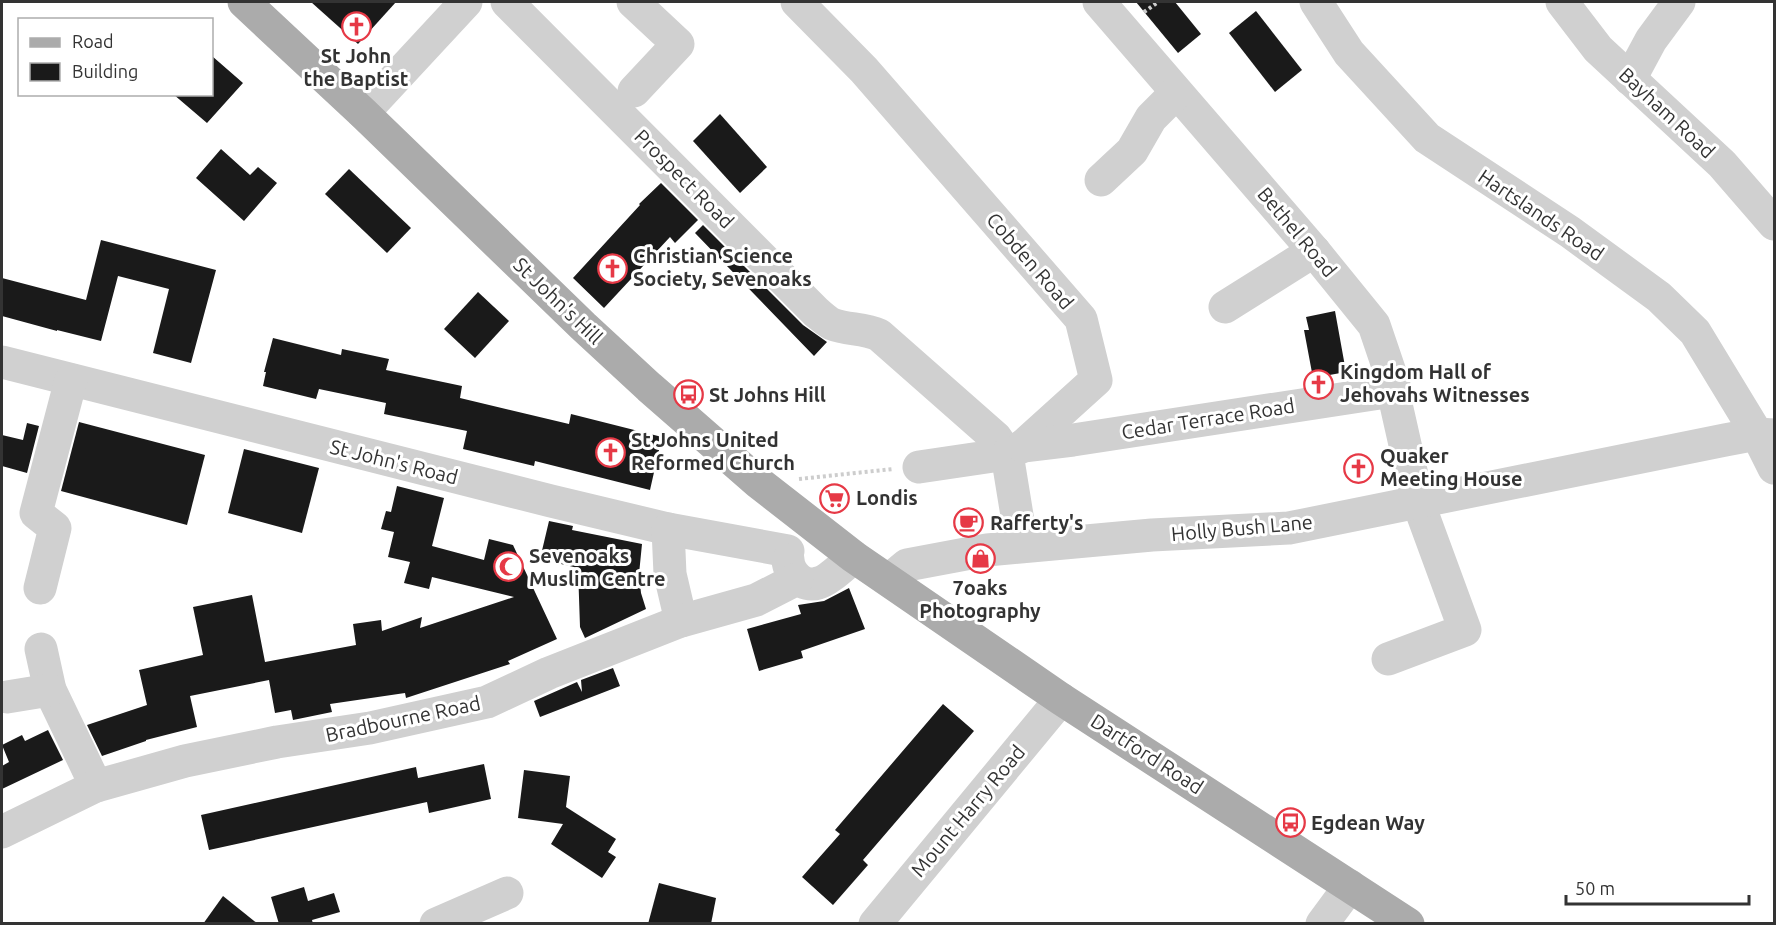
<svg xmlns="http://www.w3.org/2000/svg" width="1776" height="925" font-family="Ubuntu,sans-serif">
<rect width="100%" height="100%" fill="#fff"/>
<g fill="#1a1a1a">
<path d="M311,2h85l-38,42z"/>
<path d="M1136,2h39l26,32 -23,19z"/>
<path d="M1256,11l46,59 -27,22 -46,-59z"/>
<path d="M212,56l31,27 -36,40 -34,-29h39z"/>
<path d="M720,114l47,53 -27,26 -47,-52z"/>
<path d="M221,149l29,26 8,-8 19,16 -33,38 -48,-43z"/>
<path d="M349,169l62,59 -24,25 -62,-59z"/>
<path d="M661,183l37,37 -23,23 -5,-6 -66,71 -31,-30 67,-73 -1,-1z"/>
<path d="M703,225l100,100 24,17 -13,14 -119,-123z"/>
<path d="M101,240l115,30 -25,93 -38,-10 16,-64 -51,-13 -17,65 -44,-11v1l-55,-15v-38l84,22z"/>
<path d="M478,292l31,29 -34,37 -31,-29z"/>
<path d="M1335,311l11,61 -33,6 -9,-48h5l-3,-13z"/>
<path d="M273,338l68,17 1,-6 47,10 -3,11 76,16 -2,12 109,26 2,-10 91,23 -12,53 -115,-29 -1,5 -71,-17 4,-18 -83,-17 2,-11 -67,-14 -3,10 -53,-13 3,-14h-2z"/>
<path d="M79,422l126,33 -18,70 -126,-34z"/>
<path d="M27,423l12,3 -12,47 -25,-7v-31l21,5z"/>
<path d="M244,449l75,19 -17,65 -74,-20z"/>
<path d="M397,486l47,12 -12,48 52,14 5,-21 24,6 44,94 -49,22 2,3 -104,34 -1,-5 -75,11 2,8 -39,8 -2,-10 -16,3 -6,-33 -79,16 7,31 -51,13v1l-44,15 -15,-31 60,-20 -8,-35 64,-15 -10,-48 59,-12 13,67 91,-17 -3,-21 28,-4 1,11 40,-14 -2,11 94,-31 -82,-20 -3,12 -25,-6 6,-21 -22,-5 6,-25 -13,-3 5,-18 5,1z"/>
<path d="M549,521l24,5 -1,4 70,14 -3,30 2,19 5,16 -61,29 -5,-11 -2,-59 -38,-9z"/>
<path d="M849,588l16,41 -64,22 2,7 -44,13 -12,-42 54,-15 -3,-9 26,-4z"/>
<path d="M613,668l7,18 -80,31 -6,-16 43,-19 5,10 -1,-12z"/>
<path d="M943,704l31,27 -111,129 5,5 -35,40 -31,-28 38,-43 -5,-4z"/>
<path d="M48,730l15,30 -61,29v-23l7,-4 -7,-17 20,-10 3,6z"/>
<path d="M484,764l7,35 -62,14 -2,-11 -218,48 -8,-35 215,-48 2,11z"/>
<path d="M524,770l46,6 -4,31 50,32 -8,13 8,5 -14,21 -51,-34 12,-20 -45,-6z"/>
<path d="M659,883l57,15 -5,26h-63z"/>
<path d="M304,887l4,14 26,-8 6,19 -28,8 1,4h-34l-8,-27z"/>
<path d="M223,896l35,28h-55z"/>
</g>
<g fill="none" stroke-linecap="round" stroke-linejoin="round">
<g stroke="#cdcdcd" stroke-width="4" stroke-dasharray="3 3" stroke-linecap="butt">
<path d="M1144,12l14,-10"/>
<path d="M799,479l94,-10"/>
</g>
<g stroke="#d0d0d0" stroke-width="33">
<path d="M507,2l309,310c5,4 10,9 16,12 15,6 32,4 47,11l117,103 11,16 -88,13"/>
<path d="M633,2l45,42 -44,47"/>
<path d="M797,2l67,68 217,249 15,61 -73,66 -16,8 15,92"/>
<path d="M1099,2l215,249 60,74 20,59 -1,7 25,111 47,128 -77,29"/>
<path d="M1316,2l33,51 78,85 143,94 89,65 36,35 62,102 17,34"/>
<path d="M1562,2l36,47 124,115 52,60"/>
<path d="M1630,79l21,-39 28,-38"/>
<path d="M363,113l103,-111"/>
<path d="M1101,180l31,-29 19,-33 25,-25"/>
<path d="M1225,307l89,-56"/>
<path d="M2,362l549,139 117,28 120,22"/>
<path d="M1023,446l50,-6 320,-49"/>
<path d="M668,529l2,45 11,47"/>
<path d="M788,560c1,14 15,28 30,23 10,-2 27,-19 36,-26"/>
<path d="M889,580l18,-15 80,-15 165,-15 137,-7 436,-88 32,-6 17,1"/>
<path d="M40,588l15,-60 -19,-15 35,-133"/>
<path d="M41,649l9,41 46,96"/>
<path d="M7,697l43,-7"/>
<path d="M2,832l94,-46 89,-25 92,-19 93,-14 117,-26 62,-29 132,-52 75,-21 41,-21"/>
<path d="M436,924l71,-31"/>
<path d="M875,924l186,-225"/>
<path d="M1322,924l28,-38"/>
</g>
<path stroke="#ababab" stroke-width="33" d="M244,2l119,111 220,213 66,61 110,96 95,74 207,142 347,225"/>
</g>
<defs>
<symbol id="church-ring" viewBox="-11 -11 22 22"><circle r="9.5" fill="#fff" stroke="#e63946" stroke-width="1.5"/><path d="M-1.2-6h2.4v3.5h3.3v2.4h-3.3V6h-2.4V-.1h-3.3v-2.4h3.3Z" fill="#e63946"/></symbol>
<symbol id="bus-ring" viewBox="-11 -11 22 22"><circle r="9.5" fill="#fff" stroke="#e63946" stroke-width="1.5"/><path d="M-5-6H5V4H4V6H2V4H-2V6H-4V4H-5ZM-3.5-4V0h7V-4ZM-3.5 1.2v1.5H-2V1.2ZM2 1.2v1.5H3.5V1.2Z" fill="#e63946"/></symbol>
<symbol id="supermarket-ring" viewBox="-11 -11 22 22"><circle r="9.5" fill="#fff" stroke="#e63946" stroke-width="1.5"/><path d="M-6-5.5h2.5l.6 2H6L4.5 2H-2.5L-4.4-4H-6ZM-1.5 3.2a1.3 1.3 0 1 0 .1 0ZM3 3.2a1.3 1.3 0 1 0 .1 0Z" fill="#e63946"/></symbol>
<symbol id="cafe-ring" viewBox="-11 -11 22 22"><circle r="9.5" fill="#fff" stroke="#e63946" stroke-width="1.5"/><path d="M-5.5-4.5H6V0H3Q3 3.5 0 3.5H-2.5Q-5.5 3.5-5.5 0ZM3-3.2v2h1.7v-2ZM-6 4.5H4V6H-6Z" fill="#e63946"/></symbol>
<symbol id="shop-ring" viewBox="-11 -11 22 22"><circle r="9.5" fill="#fff" stroke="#e63946" stroke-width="1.5"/><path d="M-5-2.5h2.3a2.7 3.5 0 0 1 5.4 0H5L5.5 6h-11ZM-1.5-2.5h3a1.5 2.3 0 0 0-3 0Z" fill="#e63946"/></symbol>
<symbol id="mosque-ring" viewBox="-11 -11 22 22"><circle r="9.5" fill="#fff" stroke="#e63946" stroke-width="1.5"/><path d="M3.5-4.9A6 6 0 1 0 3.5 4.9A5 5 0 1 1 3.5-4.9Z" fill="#e63946"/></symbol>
</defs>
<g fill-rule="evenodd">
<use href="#church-ring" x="340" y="10" width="33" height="33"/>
<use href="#church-ring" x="596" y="252" width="33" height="33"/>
<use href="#church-ring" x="1302" y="368" width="33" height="33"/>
<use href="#bus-ring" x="672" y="378" width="33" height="33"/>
<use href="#church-ring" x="594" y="436" width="33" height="33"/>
<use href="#church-ring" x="1342" y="452" width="33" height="33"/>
<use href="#supermarket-ring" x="818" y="482" width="33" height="33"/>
<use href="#cafe-ring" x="952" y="506" width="33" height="33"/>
<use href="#shop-ring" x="964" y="542" width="33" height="33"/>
<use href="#mosque-ring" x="492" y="550" width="33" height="33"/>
<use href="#bus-ring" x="1274" y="806" width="33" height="33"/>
</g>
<g text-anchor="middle" stroke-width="6" stroke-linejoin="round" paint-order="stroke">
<g font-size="20" font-weight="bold" fill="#333" stroke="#fff" text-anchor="start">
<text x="356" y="63" text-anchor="middle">St John<tspan x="356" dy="23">the Baptist</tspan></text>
<text x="633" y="263">Christian Science<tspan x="633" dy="23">Society, Sevenoaks</tspan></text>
<text x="1340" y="379">Kingdom Hall of<tspan x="1340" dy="23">Jehovahs Witnesses</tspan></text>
<text x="709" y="402">St Johns Hill</text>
<text x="631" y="447">St Johns United<tspan x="631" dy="23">Reformed Church</tspan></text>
<text x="1380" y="463">Quaker<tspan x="1380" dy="23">Meeting House</tspan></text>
<text x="856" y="505">Londis</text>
<text x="990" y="530">Rafferty's</text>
<text x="529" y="563">Sevenoaks<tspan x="529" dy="23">Muslim Centre</tspan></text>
<text x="980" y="595" text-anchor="middle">7oaks<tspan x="980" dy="23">Photography</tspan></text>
<text x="1311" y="830">Egdean Way</text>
</g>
<g font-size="20" fill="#333" stroke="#fff">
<text transform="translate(1667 113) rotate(43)" y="7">Bayham Road</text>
<text transform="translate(684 179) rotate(45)" y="7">Prospect Road</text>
<text transform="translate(1541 215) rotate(34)" y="7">Hartslands Road</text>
<text transform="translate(1297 232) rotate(50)" y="7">Bethel Road</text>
<text transform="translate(1030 261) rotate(49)" y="7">Cobden Road</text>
<text transform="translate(558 301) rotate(44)" y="7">St John's Hill</text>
<text transform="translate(1208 419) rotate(-9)" y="7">Cedar Terrace Road</text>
<text transform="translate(394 462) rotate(14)" y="7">St John's Road</text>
<text transform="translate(1242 528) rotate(-5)" y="7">Holly Bush Lane</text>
<text transform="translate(403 719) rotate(-12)" y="7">Bradbourne Road</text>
<text transform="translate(1147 754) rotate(33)" y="7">Dartford Road</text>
<text transform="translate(968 811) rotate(-50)" y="7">Mount Harry Road</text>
</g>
</g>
<rect width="1776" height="925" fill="none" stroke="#333333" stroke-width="6"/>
<rect x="18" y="18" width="195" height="78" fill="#ffffff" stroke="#adadad" stroke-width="1.5"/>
<rect x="30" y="38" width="30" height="9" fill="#ababab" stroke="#adadad" stroke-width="1.5"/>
<text x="72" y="48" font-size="18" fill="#333333">Road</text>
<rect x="30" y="63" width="30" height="18" fill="#1a1a1a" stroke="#adadad" stroke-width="1.5"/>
<text x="72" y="78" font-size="18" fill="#333333">Building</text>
<path d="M1566 895v9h183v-9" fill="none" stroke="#333333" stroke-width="3"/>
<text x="1575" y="895" font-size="18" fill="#333333" stroke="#ffffff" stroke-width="4.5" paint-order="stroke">50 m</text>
</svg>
